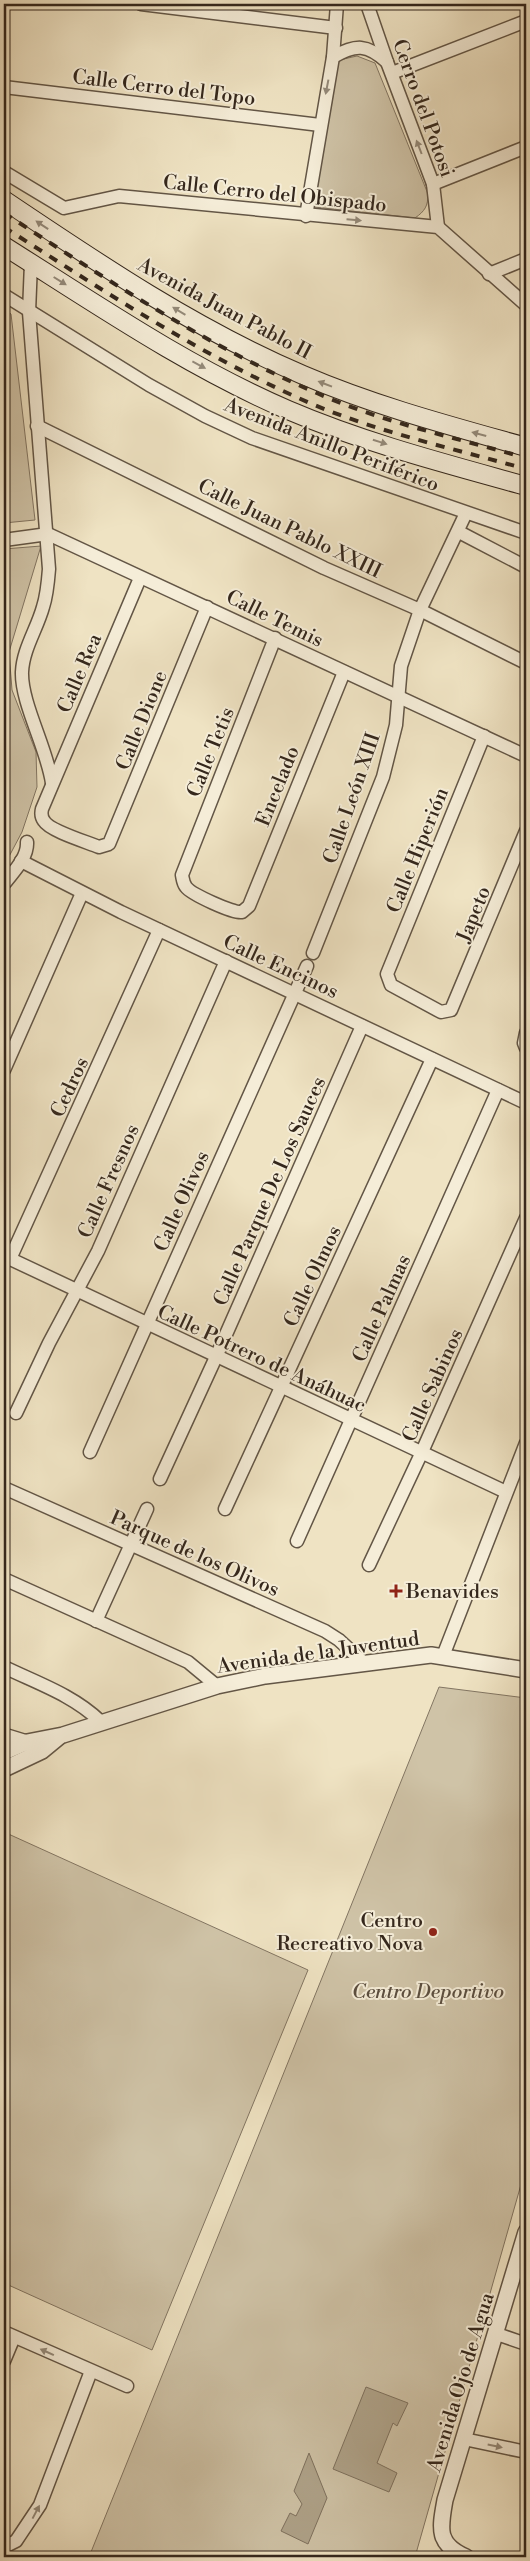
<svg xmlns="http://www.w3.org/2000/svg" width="530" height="2561" font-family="'Libre Bodoni',serif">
<rect width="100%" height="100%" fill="#efe3c3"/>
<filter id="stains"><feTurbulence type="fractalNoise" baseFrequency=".004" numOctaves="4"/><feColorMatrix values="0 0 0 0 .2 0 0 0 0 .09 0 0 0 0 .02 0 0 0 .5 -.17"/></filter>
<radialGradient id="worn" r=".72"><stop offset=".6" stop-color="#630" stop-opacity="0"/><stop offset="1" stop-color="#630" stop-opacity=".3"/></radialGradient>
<g fill="#cfc3a7" stroke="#827562">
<path d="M357,56l18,7 53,131c0,12 -3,17 -13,24l-101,-11 25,-147z"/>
<path d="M4,309l7,5 24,206 -31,3z"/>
<path d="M41,546l-32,106 3,38 24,62 1,35 -15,45 -18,34v-317z"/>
<path d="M439,1687l87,11v469l-111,390h-326z"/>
<path d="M4,1832l304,138 -156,380 -148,-67z"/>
</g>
<g fill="#afa38a" stroke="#7e715e">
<path d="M366,2387l42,16 -11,23 -4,-3 -16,40 20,10 -8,19 -56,-23z"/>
<path d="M309,2453l18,45 -19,46 -27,-13 9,-18 6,3 6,-12 -8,-13z"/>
</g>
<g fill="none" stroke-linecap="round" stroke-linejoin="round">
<defs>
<g id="minor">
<path d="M141,4l195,24"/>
<path d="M367,4l20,58 46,122 5,43"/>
<path d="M333,57c23,-13 34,-13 54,5"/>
<path d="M392,73l134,-52"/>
<path d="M4,87l316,38"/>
<path d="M4,172l60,36 55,-12 319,31 88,78"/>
<path d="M433,184l93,-37"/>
<path d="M306,216l27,-159 4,-53"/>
<path d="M31,263l-2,49 20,257c-1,13 -2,26 -6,38 -6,22 -20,42 -21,65 -1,31 25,76 30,111"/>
<path d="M489,274l37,-15"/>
<path d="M4,295l145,90 56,31 47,22 274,95"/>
<path d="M37,426l287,142 96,42 106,53"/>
<path d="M459,532l67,35"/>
<path d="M4,540l44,-6 478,222"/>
<path d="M140,578l-98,231c-1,4 -1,8 2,12 6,10 43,21 55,26l10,-3 98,-237"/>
<path d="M275,638l-93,237c1,5 1,8 4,12 5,7 48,27 56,25l7,-6 95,-234"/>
<path d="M484,736l-97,238 4,11 50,27 10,-2 75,-179"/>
<path d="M21,861l100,51 405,191"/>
<path d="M4,884c9,-12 24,-26 23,-42"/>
<path d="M313,953l70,-176 13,-52 5,-59 19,-56 46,-97"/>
<path d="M526,1033l-2,10 2,5"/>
<path d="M4,1070l78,-177"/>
<path d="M4,1256l502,236"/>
<path d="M10,1259l149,-329"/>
<path d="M16,1413l33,-70 49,-92 128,-290"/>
<path d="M90,1452l217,-486"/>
<path d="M160,1479l56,-122 146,-331"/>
<path d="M4,1488l321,143 14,9 25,23"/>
<path d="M225,1509l207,-450"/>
<path d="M297,1541l201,-451"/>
<path d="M369,1565l52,-111 105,-236"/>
<path d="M4,1579l184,83 29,24"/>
<path d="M96,1621l51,-112"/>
<path d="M443,1656l83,-213"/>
<path d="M4,1667c33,16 69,28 96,54"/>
<path d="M4,2332l123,54"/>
<path d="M497,2334l29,10"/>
<path d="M4,2361l10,-24"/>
<path d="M464,2439l62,13"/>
<path d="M4,2547l12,-6 24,-36 51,-134"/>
</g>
<g id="tertiary">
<path d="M4,1736l26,8"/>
<path d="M4,1752l23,-10 36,-7 154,-49 48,-10 166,-21 95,15"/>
<path d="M4,1769l38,-18 17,-14"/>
<path d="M466,2557c-30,-13 -26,-29 -21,-57l81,-268"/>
</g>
<g id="secondary">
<path d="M4,200c95,64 193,130 299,175 72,31 148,51 223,72"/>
<path d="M4,246c92,58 184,121 284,164 77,33 159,54 238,76"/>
</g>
</defs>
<use href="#minor" stroke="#635646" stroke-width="15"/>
<use href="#tertiary" stroke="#635646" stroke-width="18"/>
<use href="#secondary" stroke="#34271c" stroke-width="20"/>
<use href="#minor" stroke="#f5edd8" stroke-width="12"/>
<use href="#tertiary" stroke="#f5edd8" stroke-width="15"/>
<use href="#secondary" stroke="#f5edd8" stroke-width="18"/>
<g stroke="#34271c" stroke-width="4" stroke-dasharray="9 9" stroke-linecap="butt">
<path d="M4,213c102,66 203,133 315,181 66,29 138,44 207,64"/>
<path d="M4,227c100,64 199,130 308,177 69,29 143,45 214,65"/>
</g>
</g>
<defs><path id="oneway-solid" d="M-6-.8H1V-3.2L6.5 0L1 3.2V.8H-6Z" transform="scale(1.25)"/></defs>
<g fill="#948a7a">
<use href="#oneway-solid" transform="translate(327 87) rotate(101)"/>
<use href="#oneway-solid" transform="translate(419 147) rotate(-111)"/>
<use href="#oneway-solid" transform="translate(354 220) rotate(5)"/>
<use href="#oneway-solid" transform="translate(42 225) rotate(-146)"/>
<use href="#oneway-solid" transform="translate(60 281) rotate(32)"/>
<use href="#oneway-solid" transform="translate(179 311) rotate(-149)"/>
<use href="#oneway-solid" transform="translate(199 365) rotate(28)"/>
<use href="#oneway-solid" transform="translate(325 384) rotate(-159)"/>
<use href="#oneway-solid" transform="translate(479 434) rotate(-165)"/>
<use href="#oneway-solid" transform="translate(380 442) rotate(18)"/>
<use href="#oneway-solid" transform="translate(47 2352) rotate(-156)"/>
<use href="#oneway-solid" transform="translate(495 2446) rotate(12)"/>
<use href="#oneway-solid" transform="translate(36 2512) rotate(-62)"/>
</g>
<g fill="#8f2418" stroke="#f5edd8" stroke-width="2">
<path d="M393.5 1583.5h5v5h5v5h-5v5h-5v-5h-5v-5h5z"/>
<circle cx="433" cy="1932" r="5"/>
</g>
<g text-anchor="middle" stroke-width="4" stroke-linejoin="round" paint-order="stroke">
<g font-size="20" fill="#34271c" stroke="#f5edd8">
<text transform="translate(164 87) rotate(7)" y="7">Calle Cerro del Topo</text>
<text transform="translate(424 108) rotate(70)" y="7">Cerro del Potosi</text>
<text transform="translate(275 193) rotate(6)" y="7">Calle Cerro del Obispado</text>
<text transform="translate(225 308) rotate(28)" y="7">Avenida Juan Pablo II</text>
<text transform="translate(332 444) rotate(21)" y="7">Avenida Anillo Periférico</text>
<text transform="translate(290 528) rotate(26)" y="7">Calle Juan Pablo XXIII</text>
<text transform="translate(275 618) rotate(26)" y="7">Calle Temis</text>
<text transform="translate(79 673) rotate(-67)" y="7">Calle Rea</text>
<text transform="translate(141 720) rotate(-68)" y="7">Calle Dione</text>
<text transform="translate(210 752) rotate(-68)" y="7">Calle Tetis</text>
<text transform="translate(277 786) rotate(-68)" y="7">Encelado</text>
<text transform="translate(351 798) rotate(-71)" y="7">Calle León XIII</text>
<text transform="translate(417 850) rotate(-68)" y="7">Calle Hiperión</text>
<text transform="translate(473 914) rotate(-68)" y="7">Japeto</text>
<text transform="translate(281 966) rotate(25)" y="7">Calle Encinos</text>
<text transform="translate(69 1087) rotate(-65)" y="7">Cedros</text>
<text transform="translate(108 1181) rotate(-66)" y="7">Calle Fresnos</text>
<text transform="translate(269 1191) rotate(-66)" y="7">Calle Parque De Los Sauces</text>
<text transform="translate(181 1201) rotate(-66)" y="7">Calle Olivos</text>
<text transform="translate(312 1276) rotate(-65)" y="7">Calle Olmos</text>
<text transform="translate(381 1308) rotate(-66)" y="7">Calle Palmas</text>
<text transform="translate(262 1358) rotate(25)" y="7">Calle Potrero de Anáhuac</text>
<text transform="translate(432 1385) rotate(-66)" y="7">Calle Sabinos</text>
<text transform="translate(195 1553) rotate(24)" y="7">Parque de los Olivos</text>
<text transform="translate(318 1652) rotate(-8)" y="7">Avenida de la Juventud</text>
<text transform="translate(460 2382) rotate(-73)" y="7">Avenida Ojo de Agua</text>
</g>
<g font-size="20" fill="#34271c" stroke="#f5edd8" text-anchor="start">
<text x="406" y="1598">Benavides</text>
<text x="423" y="1927" text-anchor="end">Centro<tspan x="423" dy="23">Recreativo Nova</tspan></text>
</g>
<g font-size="20" font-style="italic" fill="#5b4e3f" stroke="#f5edd8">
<text x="428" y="1998">Centro Deportivo</text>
</g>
</g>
<rect width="530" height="2561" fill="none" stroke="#efe3c3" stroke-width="20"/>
<rect x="5" y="5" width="520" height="2551" fill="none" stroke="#34271c" stroke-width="2.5"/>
<rect x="10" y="10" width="510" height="2541" fill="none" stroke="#34271c"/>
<rect width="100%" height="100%" filter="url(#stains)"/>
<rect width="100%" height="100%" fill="url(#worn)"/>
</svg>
